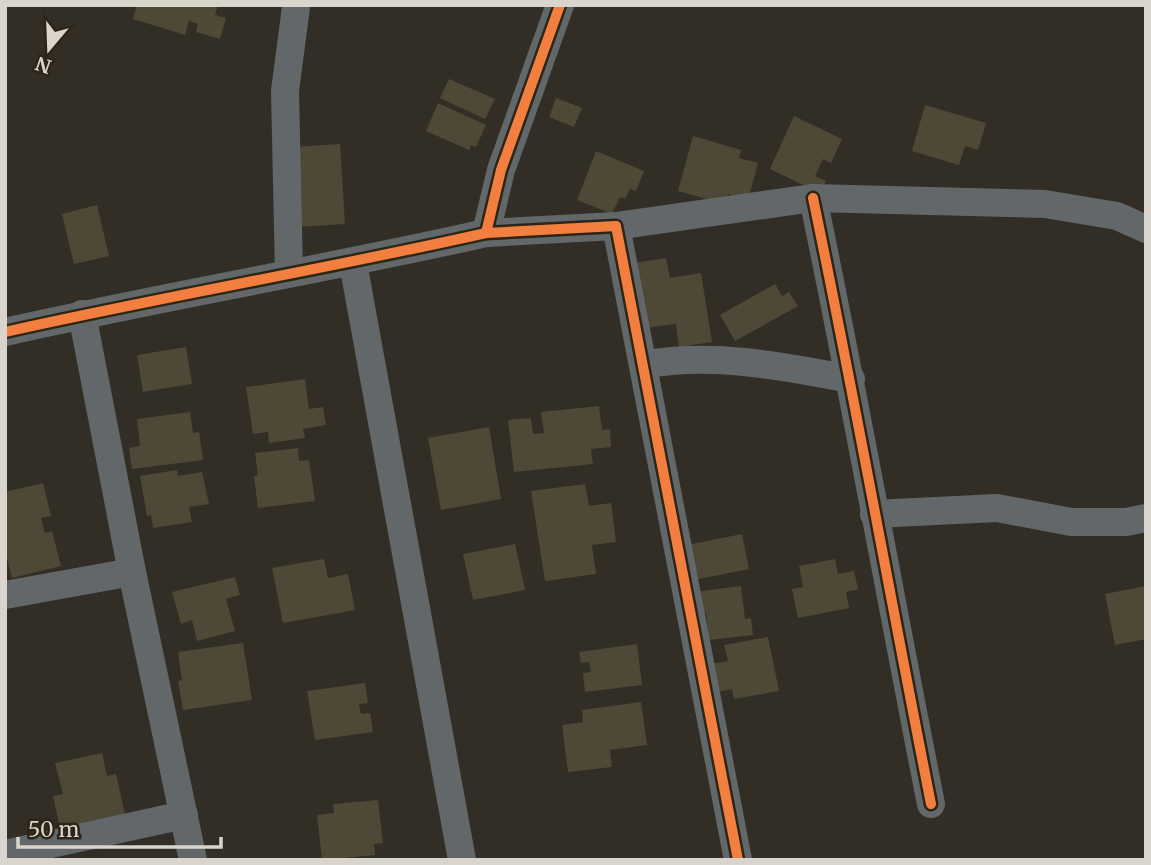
<svg xmlns="http://www.w3.org/2000/svg" width="1151" height="865" font-family="Merriweather,serif">
<rect width="100%" height="100%" fill="#322e25"/>
<g fill="#4e4836">
<path d="M137,5h81l-3,10 11,3 -6,21 -24,-7 2,-8 -9,-3 -4,14 -52,-16z"/>
<path d="M449,79l46,20 -10,20 -45,-21z"/>
<path d="M556,98l26,10 -8,19 -25,-10z"/>
<path d="M438,103l48,22 -10,22 -5,-2 -2,5 -43,-19z"/>
<path d="M925,105l61,18 -8,27 -13,-4 -6,19 -47,-14z"/>
<path d="M794,116l48,23 -11,24 -8,-4 -8,17 11,5 -6,12 -50,-24z"/>
<path d="M693,136l48,14 -2,8 19,5 -10,37 -20,-6 -3,10 -47,-13z"/>
<path d="M340,144l5,80 -47,3 -5,-80z"/>
<path d="M596,151l48,20 -8,20 -6,-2 -5,10 -5,-2 -8,17 -35,-14z"/>
<path d="M97,205l12,51 -35,8 -12,-50z"/>
<path d="M666,258l4,20 31,-5 11,69 -33,5 -3,-23 -32,4 -10,-65z"/>
<path d="M775,284l7,12 7,-4 9,14 -63,35 -15,-26z"/>
<path d="M186,347l6,37 -49,8 -6,-37z"/>
<path d="M305,379l4,30 14,-2 3,18 -23,4 2,9 -36,5 -1,-11 -15,2 -7,-47z"/>
<path d="M599,406l3,24 8,-1 1,18 -20,2 2,15 -79,8 -6,-52 23,-2 2,16 11,-1 -3,-21z"/>
<path d="M190,412l3,21 6,-1 4,28 -71,9 -3,-21 11,-2 -3,-27z"/>
<path d="M489,427l12,72 -60,11 -13,-72z"/>
<path d="M298,448l1,13 10,-1 6,41 -57,7 -4,-32 4,-1 -3,-22z"/>
<path d="M177,470l1,6 24,-4 7,32 -20,3 3,15 -39,6 -2,-13 -4,1 -7,-40z"/>
<path d="M43,483l8,33 -10,2 4,15 7,-2 9,35 -49,12 -7,-28v-58z"/>
<path d="M585,484l4,22 22,-3 5,39 -24,3 4,29 -51,7 -14,-90z"/>
<path d="M742,534l7,35 -55,11 -7,-35z"/>
<path d="M515,544l10,46 -52,10 -10,-46z"/>
<path d="M324,559l4,19 20,-4 7,36 -72,13 -11,-55z"/>
<path d="M835,559l3,15 16,-3 4,18 -12,3 3,16 -51,10 -6,-29 11,-2 -4,-21z"/>
<path d="M235,577l5,18 -14,4 9,32 -38,10 -5,-21 -11,4 -9,-32z"/>
<path d="M741,586l4,33 6,-1 2,17 -44,5 -3,-27 -9,1 -3,-22z"/>
<path d="M1146,586v53l-31,6 -10,-51z"/>
<path d="M768,637l11,54 -45,8 -2,-10 -16,3 -6,-28 18,-3 -4,-16z"/>
<path d="M243,643l9,57 -69,10 -5,-29 4,-1 -4,-28z"/>
<path d="M637,644l5,41 -57,7 -2,-19 8,-1 -2,-10 -8,1 -2,-11z"/>
<path d="M365,683l3,20 -9,1 2,10 9,-1 3,19 -58,8 -8,-49z"/>
<path d="M641,702l6,43 -37,5 2,17 -44,5 -6,-47 21,-3 -1,-12z"/>
<path d="M102,753l5,23 9,-2 9,40 -65,14 -7,-32 10,-2 -8,-31z"/>
<path d="M378,800l5,43 -9,1 1,11 -53,5 -5,-45 17,-2 -1,-9z"/>
</g>
<g fill="none" stroke-linecap="round" stroke-linejoin="round">
<g stroke="#626869" stroke-width="28">
<path d="M813,198c42,201 78,404 118,606"/>
<path d="M616,226l197,-28 232,6 72,12 29,13"/>
<path d="M486,233l130,-7 122,634"/>
<path d="M353,263l109,597"/>
<path d="M289,273l-4,-182 11,-84"/>
<path d="M82,314l50,258 61,288"/>
<path d="M5,332c160,-36 321,-63 481,-99l15,-63 59,-165"/>
<path d="M643,365c71,-13 138,1 208,14"/>
<path d="M874,514l123,-6 74,14h55l20,-4"/>
<path d="M5,595l127,-23"/>
<path d="M5,854l179,-39"/>
</g>
<defs>
<g id="cycleway">
<path d="M813,198c42,201 78,404 118,606"/>
<path d="M486,233l130,-7 122,634"/>
<path d="M5,332c160,-36 321,-63 481,-99l15,-63 59,-165"/>
</g>
</defs>
<use href="#cycleway" stroke="#2d2516" stroke-width="15"/>
<use href="#cycleway" stroke="#f27e40" stroke-width="10"/>
</g>
<rect width="1151" height="865" fill="none" stroke="#dad5cc" stroke-width="14"/>
<g transform="translate(49 49) rotate(199)" stroke="#2d2516" stroke-width="5" paint-order="stroke">
<path d="M0-5L12 26L0 18L-12 26Z" fill="#dad5cc"/>
<text y="-10" font-size="19" font-weight="bold" text-anchor="middle" fill="#dad5cc">N</text>
</g>
<path d="M18 837v10h203v-10" fill="none" stroke="#dad5cc" stroke-width="3.5"/>
<text x="28" y="837" font-size="21" fill="#dad5cc" stroke="#2d2516" stroke-width="5" paint-order="stroke">50 m</text>
</svg>
